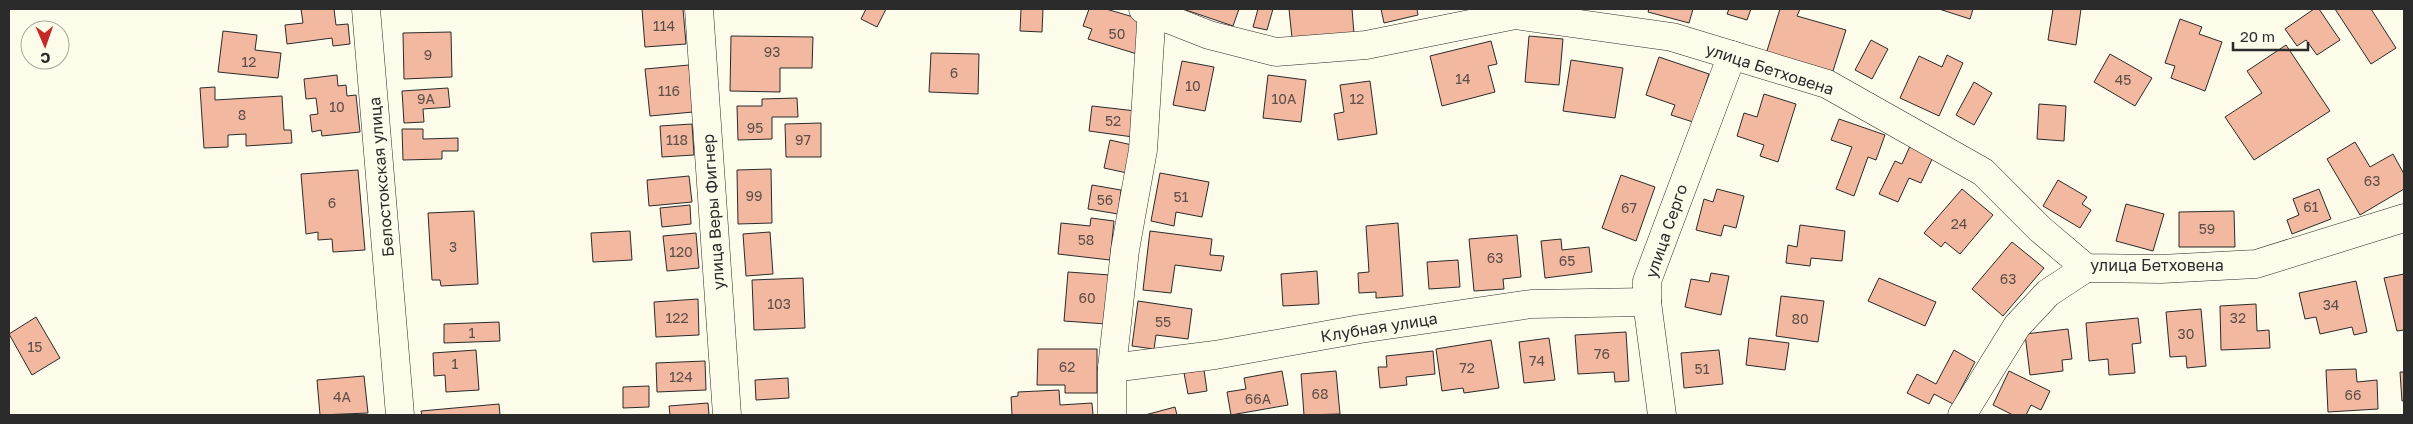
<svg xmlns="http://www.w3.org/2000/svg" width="2413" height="424" font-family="'Golos Text',sans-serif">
<rect width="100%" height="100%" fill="#fdfbea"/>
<g fill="#f2b8a0" stroke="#2b2b2b">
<path d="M301,9h33l2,16 12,-1 2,20 -17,2 -1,-8 -45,6 -2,-19 18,-2z"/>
<path d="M642,9h41l3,35 -41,3z"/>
<path d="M866,9h20l-9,18 -16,-8z"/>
<path d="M1021,9h22l-1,23 -22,-1z"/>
<path d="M1089,9h17l41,12 -10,33 -49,-15 4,-10 -9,-3z"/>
<path d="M1183,9h56l-6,17z"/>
<path d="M1258,9h15l-6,21 -14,-3z"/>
<path d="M1289,9h63l2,25 -62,4z"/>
<path d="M1381,9h36l1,6 -34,8z"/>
<path d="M1649,9h44l-4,14 -41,-11z"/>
<path d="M1729,9h22l-4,11 -20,-6z"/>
<path d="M1780,9h20l-3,7 49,14 -14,44 -66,-20z"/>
<path d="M1939,9h34l-3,10z"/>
<path d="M2053,9h28l-5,36 -28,-5z"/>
<path d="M2314,9h5l21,31 -23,15 -11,-15 -9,6 -12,-17z"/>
<path d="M2335,9h36l25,39 -25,16z"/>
<path d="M2180,19l22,8 -3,7 23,8 -17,49 -34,-13 4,-12 -10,-3z"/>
<path d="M223,31l34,4 -2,15 26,3 -3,25 -60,-6z"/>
<path d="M451,32l1,45 -48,2 -1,-46z"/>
<path d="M731,36l82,1 -1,31h-32v24l-50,-1z"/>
<path d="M1529,36l34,3 -4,46 -34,-3z"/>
<path d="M1871,40l17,9 -16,30 -17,-9z"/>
<path d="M1491,41l6,23 -9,2 7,26 -53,14 -12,-50z"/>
<path d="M2286,45l44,66 -76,49 -29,-43 37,-24 -15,-22z"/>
<path d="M931,53l48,1 -1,40 -49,-2z"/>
<path d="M2110,54l42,24 -17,28 -41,-24z"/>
<path d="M1947,55l16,8 -24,53 -39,-18 19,-42 23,11z"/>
<path d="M1659,57l50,17 -16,48 -22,-7 4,-10 -29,-10z"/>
<path d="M1571,60l52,8 -8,50 -52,-7z"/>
<path d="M1182,61l32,6 -9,44 -32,-6z"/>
<path d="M689,65l4,47 -43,4 -5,-47z"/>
<path d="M337,75l1,11 8,-1 1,11 9,-1 4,37 -38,4 -1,-6 -9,2 -2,-17 8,-1 -2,-16 -10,1 -2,-20z"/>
<path d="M1268,75l38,5 -5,42 -38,-4z"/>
<path d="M1370,81l7,53 -39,6 -4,-26 10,-2 -4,-27z"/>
<path d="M1974,82l18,11 -18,32 -18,-10z"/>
<path d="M215,87v13l67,-4 2,34h7l1,13 -46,3v-12l-18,1v12l-24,1 -4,-60z"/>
<path d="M448,88l2,19 -27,2 1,13 -20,1 -2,-32z"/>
<path d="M1764,94l32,10 -18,58 -18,-6 4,-11 -27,-9 7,-23 13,4z"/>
<path d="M797,98l1,19h-26v22l-34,1 -1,-34h25v-7z"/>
<path d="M2039,104l27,2 -2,35 -27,-2z"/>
<path d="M1092,106l44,5 -3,26 -44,-6z"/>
<path d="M1839,119l46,16 -9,25 -8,-3 -14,39 -18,-7 16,-42 -21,-7z"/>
<path d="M821,123v34h-35l-1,-33z"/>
<path d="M692,124l2,31 -32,2 -2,-31z"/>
<path d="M402,129h21v10l35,-1v13h-16v8l-39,1z"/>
<path d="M1110,140l22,5 -5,28 -23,-5z"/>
<path d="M2355,142l15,25 23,-13 11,20v15l-44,26 -33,-56z"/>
<path d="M1910,146l23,11 -12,26 -12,-5 -11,24 -19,-8 16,-33 7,3z"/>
<path d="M771,169l1,54 -34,1 -1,-54z"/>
<path d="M358,170l7,80 -32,2 -1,-13 -14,1v-8l-12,2 -5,-60z"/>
<path d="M1160,173l49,9 -7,35 -26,-5 -2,14 -23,-5z"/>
<path d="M1621,175l34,12 -19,54 -34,-13z"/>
<path d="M689,176l3,26 -43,4 -2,-26z"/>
<path d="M2058,180l29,17 -5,7 9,6 -11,18 -37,-22z"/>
<path d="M1092,185l29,5 -3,24 -30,-5z"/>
<path d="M1717,189l27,7 -8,32 -12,-3 -3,11 -25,-6 8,-31 9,3z"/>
<path d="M1962,189l31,26 -33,39 -15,-12 -4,5 -17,-14z"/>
<path d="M2319,189l12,30 -39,15 -5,-14 12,-5 -6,-16z"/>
<path d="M2126,204l38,10 -11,37 -37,-10z"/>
<path d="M690,205l1,19 -29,3 -2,-19z"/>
<path d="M474,211l4,73 -37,2 -1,-6h-8l-4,-67z"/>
<path d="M2234,211l1,36h-56v-35z"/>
<path d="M1091,218l23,3 -4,39 -52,-6 3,-31 29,3z"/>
<path d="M1398,223l5,73 -27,2v-6l-17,1 -1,-20 11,-1 -3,-46z"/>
<path d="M1800,225l45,6 -3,30 -31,-3 -1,8 -24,-3 2,-18 9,2z"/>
<path d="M630,231l2,29 -39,2 -2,-29z"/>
<path d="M1150,231l62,8 -2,16 14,1 -3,15 -46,-6 -4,28 -28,-3z"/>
<path d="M770,232l3,42 -27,2 -3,-42z"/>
<path d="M696,233l3,35 -32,3 -4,-35z"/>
<path d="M1517,235l4,42 -18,2 1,10 -30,2 -5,-52z"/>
<path d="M1561,239l1,11 27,-3 3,25 -47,6 -4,-37z"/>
<path d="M2012,242l32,26 -41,48 -31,-27z"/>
<path d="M1458,260l2,27 -31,2 -2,-27z"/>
<path d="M1317,271l2,33 -36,2 -2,-32z"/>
<path d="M1068,272l42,3 -4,49 -42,-3z"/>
<path d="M1711,273l18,3 -8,39 -36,-8 6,-28 18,3z"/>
<path d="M2404,274v56l-7,1 -13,-53z"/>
<path d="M803,278l2,50 -51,2 -2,-50z"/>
<path d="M1879,278l57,24 -11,24 -57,-25z"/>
<path d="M2356,281l11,51 -13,3 -2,-8 -32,7 -4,-17 -11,2 -6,-26z"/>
<path d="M1781,296l43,5 -6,41 -42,-6z"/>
<path d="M698,299l1,36 -43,2 -2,-35z"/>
<path d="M1138,301l54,8 -4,30 -32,-4 -2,14 -22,-3z"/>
<path d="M2256,304l1,27 12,-1 1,18 -49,2 -1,-44z"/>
<path d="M2201,309l5,57 -19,2 -1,-12 -16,1 -4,-45z"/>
<path d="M36,317l24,41 -28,17 -23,-41z"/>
<path d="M2138,318l3,25 -9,1 3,29 -26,2 -1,-16 -19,2 -3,-38z"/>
<path d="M499,322l1,19 -56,2v-19z"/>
<path d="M2068,329l4,30 -10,1 1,11 -33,4 -5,-41z"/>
<path d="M1626,332l3,49 -14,1 -1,-10 -36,2 -3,-39z"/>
<path d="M1549,338l6,42 -31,3 -5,-41z"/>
<path d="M1749,338l40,5 -4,27 -39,-5z"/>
<path d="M1491,340l8,48 -35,5 -1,-5 -21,3 -6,-42z"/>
<path d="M1038,349h59v44h-32v-8h-28z"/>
<path d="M476,350l3,40 -33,2 -1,-17 -11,1 -1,-23z"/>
<path d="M1719,350l4,34 -39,4 -3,-35z"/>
<path d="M1954,350l21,12 -22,42 -19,-10 -5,10 -22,-11 10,-19 19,10z"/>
<path d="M1433,351l2,23 -29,3 1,8 -27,3 -2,-21h9l-1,-11z"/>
<path d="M705,361l1,29 -49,2 -1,-29z"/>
<path d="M2356,369l1,13 20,-2 1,29 -50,3 -2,-42z"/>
<path d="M1204,370l3,21 -19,3 -4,-21z"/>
<path d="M1282,371l6,34 -57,10 -4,-23 19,-3 -2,-11z"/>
<path d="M1336,371l4,43 -36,1 -3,-41z"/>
<path d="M2009,371l41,20 -9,19 -10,-5 -5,10h-13l-20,-10z"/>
<path d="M2400,372h4v29h-2z"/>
<path d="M364,376l4,37 -48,2 -3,-35z"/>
<path d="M788,378l1,20 -33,2 -1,-20z"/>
<path d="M649,386v21l-26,1v-21z"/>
<path d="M1059,390l1,15 32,-2 1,12h-81l-1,-18 7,-1v-4z"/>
<path d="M708,403l1,12h-39l-1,-9z"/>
<path d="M499,404l1,11h-78l-1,-4z"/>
<path d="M1175,407l2,8h-32z"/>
</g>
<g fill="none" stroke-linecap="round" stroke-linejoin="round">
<defs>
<g id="minor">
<path d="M366,9l34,406"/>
<path d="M699,9l28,406"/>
<path d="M1143,9l66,26 67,17 90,-7 149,-30 157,22 155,47 156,88 57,57 46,39 75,1 95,-5 148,-46"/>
<path d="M1112,368l103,-13 145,-26 171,-25 116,-2"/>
<path d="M1112,415v-47l13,-118 18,-100 9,-141"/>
<path d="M1662,415l-15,-113v-21l85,-226"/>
<path d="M1962,415l55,-89 31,-33 38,-25"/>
</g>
</defs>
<use href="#minor" stroke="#2b2b2b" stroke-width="29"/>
<use href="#minor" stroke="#fdfbea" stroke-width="28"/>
</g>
<g text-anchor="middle" stroke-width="4" stroke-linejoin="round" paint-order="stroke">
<g font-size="14" fill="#5d4e48">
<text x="664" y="31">114</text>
<text x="1117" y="39">50</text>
<text x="772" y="57">93</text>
<text x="428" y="60">9</text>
<text x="249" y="67">12</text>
<text x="954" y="78">6</text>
<text x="1463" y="84">14</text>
<text x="2123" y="85">45</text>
<text x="1193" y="91">10</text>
<text x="669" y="96">116</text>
<text x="426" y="104">9А</text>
<text x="1284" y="104">10А</text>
<text x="1357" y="104">12</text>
<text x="337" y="112">10</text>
<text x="242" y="120">8</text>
<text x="1113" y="126">52</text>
<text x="755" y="133">95</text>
<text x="677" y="145">118</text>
<text x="803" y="145">97</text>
<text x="2372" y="186">63</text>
<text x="754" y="201">99</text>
<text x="1181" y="202">51</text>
<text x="1105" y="205">56</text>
<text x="332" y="208">6</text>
<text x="2311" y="212">61</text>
<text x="1629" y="213">67</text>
<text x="1959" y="229">24</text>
<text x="2207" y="234">59</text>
<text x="1086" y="245">58</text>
<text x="453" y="252">3</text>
<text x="681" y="257">120</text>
<text x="1495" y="263">63</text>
<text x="1567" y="266">65</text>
<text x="2008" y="284">63</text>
<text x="1087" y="303">60</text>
<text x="779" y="309">103</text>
<text x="2331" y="310">34</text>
<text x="677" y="323">122</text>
<text x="2238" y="323">32</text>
<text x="1800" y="324">80</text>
<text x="1163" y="327">55</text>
<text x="472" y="338">1</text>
<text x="2186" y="339">30</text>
<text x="35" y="352">15</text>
<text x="1602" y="359">76</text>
<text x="1537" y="366">74</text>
<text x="455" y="369">1</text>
<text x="1067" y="372">62</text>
<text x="1467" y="373">72</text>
<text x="1702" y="374">51</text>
<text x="681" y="382">124</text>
<text x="1320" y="399">68</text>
<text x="2353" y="400">66</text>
<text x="342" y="402">4А</text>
<text x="1258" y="404">66А</text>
</g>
<g font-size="16" fill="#2b2b2b" stroke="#fdfbea">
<text transform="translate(1770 69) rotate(18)" y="6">улица Бетховена</text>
<text transform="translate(381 177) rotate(-95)" y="6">Белостокская улица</text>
<text transform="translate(713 212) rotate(-94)" y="6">улица Веры Фигнер</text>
<text transform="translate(1666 231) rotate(-71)" y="6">улица Серго</text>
<text x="2157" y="271">улица Бетховена</text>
<text transform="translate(1379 327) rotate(-9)" y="6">Клубная улица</text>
</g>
</g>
<rect width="2413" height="424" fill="none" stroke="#2b2b2b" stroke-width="20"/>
<g transform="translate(45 45) rotate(178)"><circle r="24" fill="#fdfbea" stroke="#a9a89e"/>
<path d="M0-4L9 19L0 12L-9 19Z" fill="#c62828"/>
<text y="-8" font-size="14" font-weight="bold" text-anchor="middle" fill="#2b2b2b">С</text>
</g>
<path d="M2233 42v8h75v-8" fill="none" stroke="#2b2b2b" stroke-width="2.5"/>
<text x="2240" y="42" font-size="15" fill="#2b2b2b" stroke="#fdfbea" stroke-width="4" paint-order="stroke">20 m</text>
</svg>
